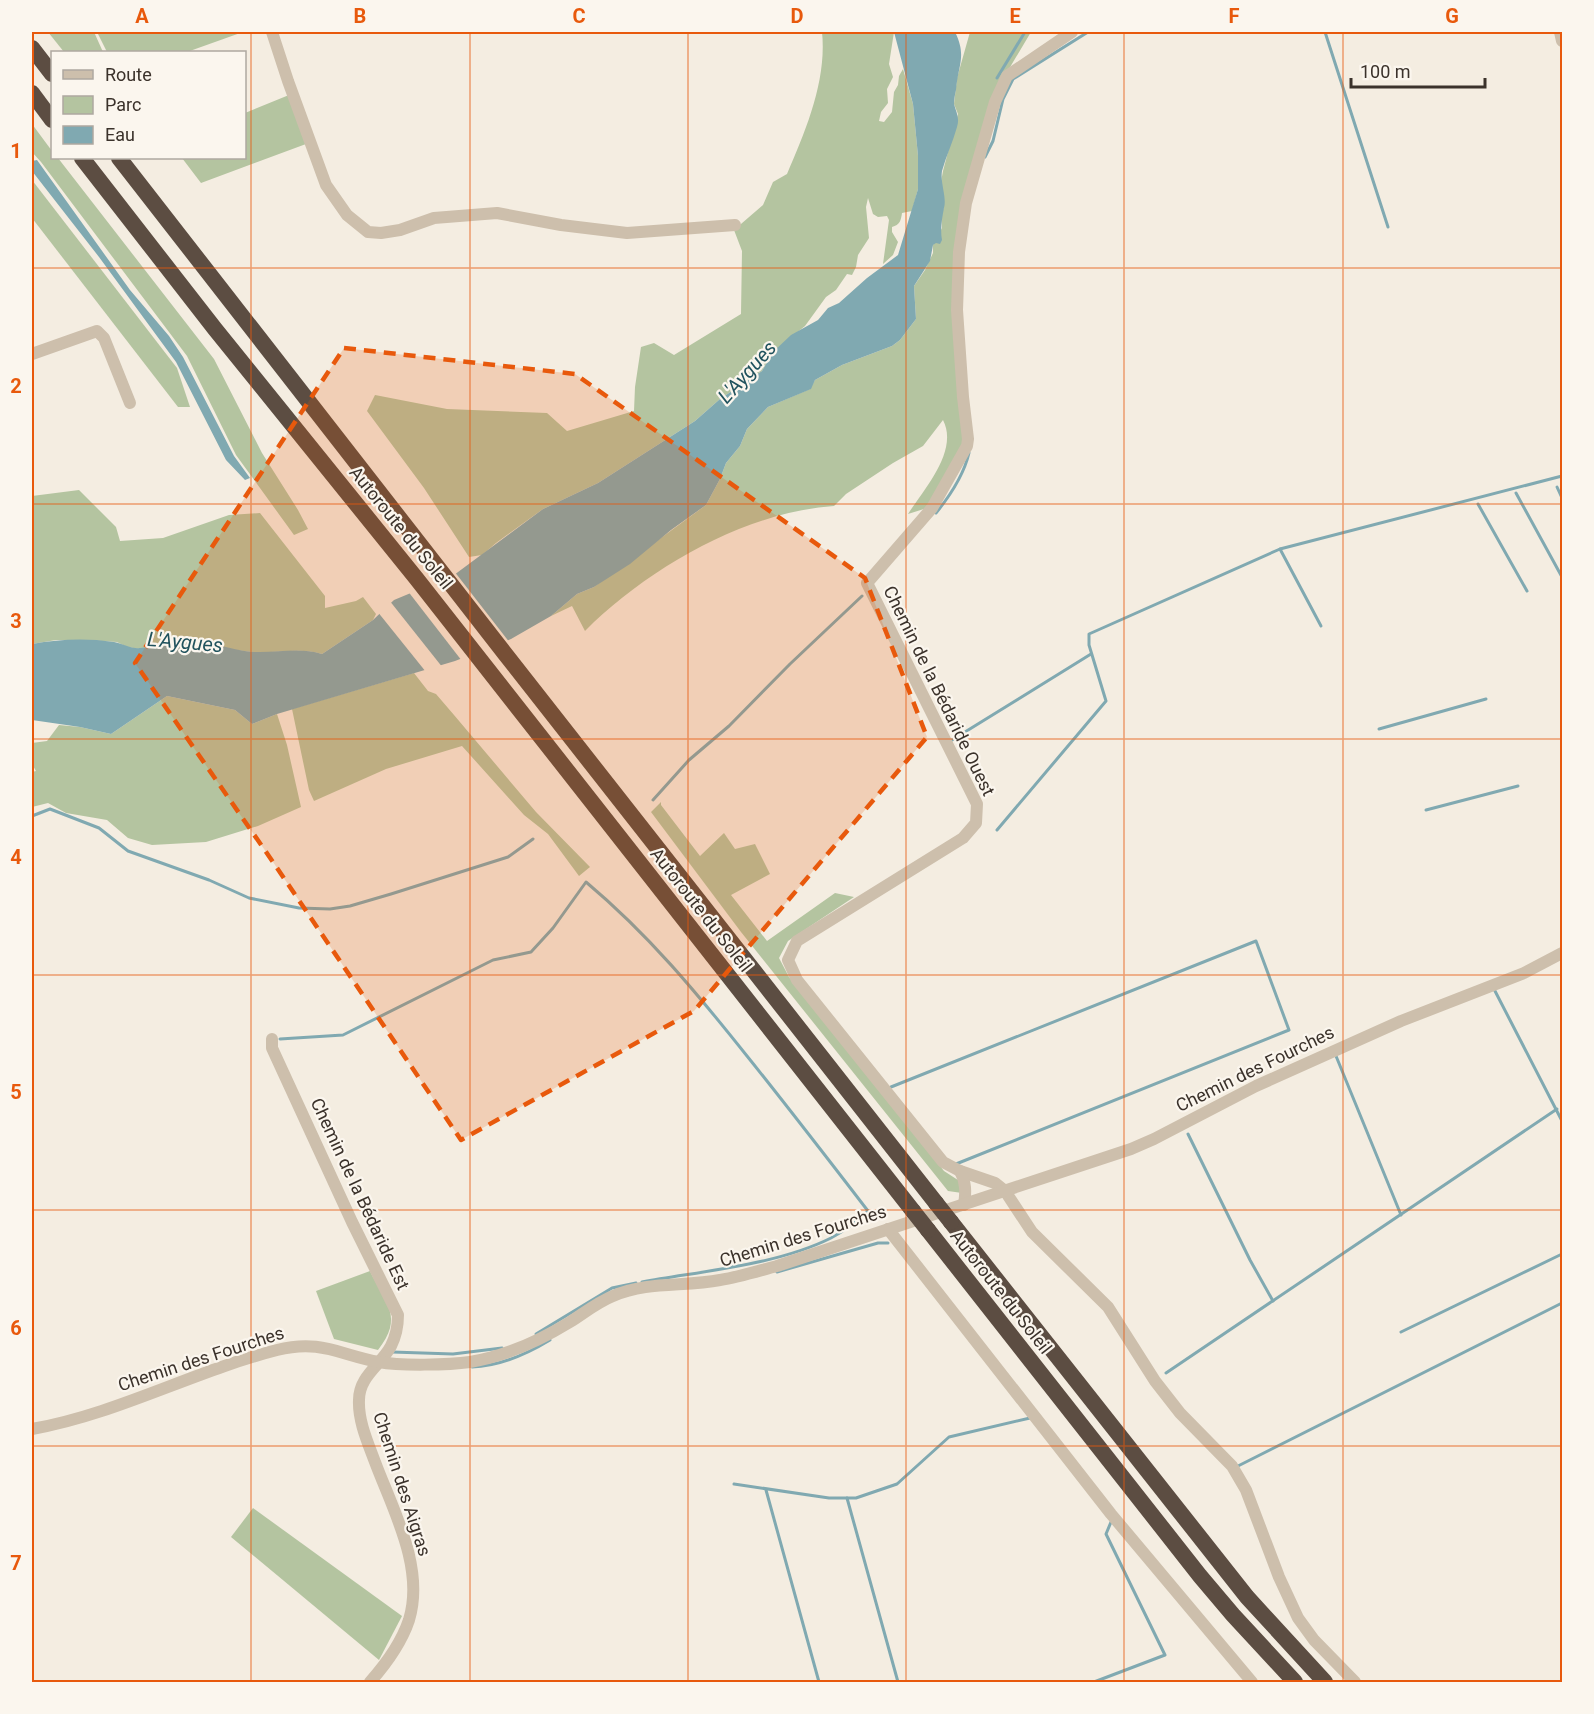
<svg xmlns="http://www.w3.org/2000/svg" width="1594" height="1714" font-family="Roboto,sans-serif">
<rect width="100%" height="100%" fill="#f4ede1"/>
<g fill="#b4c4a0">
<path d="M48,32h46l9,20h-39z"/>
<path d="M97,32h146l-56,20h-80z"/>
<path d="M822,32h72l-5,32 4,13 -6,12 1,14 -7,9 -2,9 5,1 8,-10 2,-20 4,-7 1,-9 4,-7 10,35 5,52v33l-6,22 -10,2c-1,7 -2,12 -10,14v5l6,10 -5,13 -10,9 6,-44 -2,-4 -9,1 -5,-3 -5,-16 -2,9 3,31 -11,17 -2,12 -4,8 -5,-1 -11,16 -10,7 -21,29 -32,26 -11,19 -42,28 -25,22 -97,62 -55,26 -47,34 -14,12 -13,2 -45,-69 -57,-77 8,-16 72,14 100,4 20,18 67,-20 1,-24 6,-40 13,-4 20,12 67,-41 1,-63 -8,-21 29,-25 10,-23 14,-8c19,-44 40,-94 35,-142z"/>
<path d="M970,32h61l-40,67 -29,103v242l-35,64 -19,6c16,-25 51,-63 35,-94l-20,26 -30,17 -47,31 -12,12c-89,6 -187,63 -249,125l-13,-25 -21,10 26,-22 17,-7 112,-82 14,-26 6,-16 14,-17 7,-17 21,-22 42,-18 5,-9 27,-15 50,-19 8,-6 16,-21 -2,-33 11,-16 8,-17v-8l9,-17 -1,-15 3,-5 -3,-26 2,-11 15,-57 -4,-10 3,-26z"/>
<path d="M289,95l17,49 -105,39 -19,-25h62l1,-45z"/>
<path d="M32,124l20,27v7h6l156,201 48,94 36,57 10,19 -14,6 -58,-80 -49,-99 -146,-194 -9,-10z"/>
<path d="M32,180l145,188 13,39h-12l-146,-189z"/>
<path d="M79,490l37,37 4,14 43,-3 66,-23 31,-2 65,83v12l31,-7 7,-4 13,17 -3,6 -51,34c-22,-7 -46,0 -69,-2 -30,-3 -59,-8 -89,-12l-7,5 -17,4 -13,-2 -10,-5 -30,-2h-31l-24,4v-148z"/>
<path d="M414,673l14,18 8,3 18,21 82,97 54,55 -11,9 -31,-42 -24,-19 -62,-69 -76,23 -72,32 -5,-11 -17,-81z"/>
<path d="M167,696l68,14 17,14 25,-10 10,31 14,62 -43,19 -52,16 -54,3 -24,-7 -21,-18 -41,-7 -18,-10 -16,4v-35l4,-1 -4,-7v-21l15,-2 12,-16 21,2 31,7z"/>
<path d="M661,802v3l39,51 24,-23 11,16 20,-5 15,30 -39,21 36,46 68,-48 19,4 -66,44 -9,17 10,19 155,194 17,11 1,11 -14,-2 -207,-259 -90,-120z"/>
<path d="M370,1271c16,33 34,46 8,79l-44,-11 -18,-48z"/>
<path d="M253,1508l149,108 -23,44 -148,-123z"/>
</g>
<g fill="#80a9b1">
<path d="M894,32h61c12,24 3,33 1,58 -1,4 -2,10 -2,14 2,8 6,14 3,23 -4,15 -11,29 -15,44 -2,12 5,26 2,37 -2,10 -4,22 -2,32l-2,4 -4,-1 -3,2 -3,16 -16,25 2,33 -16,21 -8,6 -50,19 -27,15 -4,9 -43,18 -21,22 -7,17 -14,17 -6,16 -14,26 -35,25 -41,34 -36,23 -17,7 -26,22 -40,23 -56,22 -178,53 -25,10 -17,-14 -68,-14 -56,38 -31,-7 -48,-7v-76c27,-5 55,-6 82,-2 10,2 17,7 27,6 13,-1 22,-8 35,-9 26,-1 52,11 78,13 23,1 46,-5 68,2l51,-34 21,-20 60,-25 89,-66 55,-26 97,-62 25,-22 42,-28 11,-19 18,-17 27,-15 10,-12 11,-5 28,-25 31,-23 20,-66v-33l-5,-52z"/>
<path d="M37,160l93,130 39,46 14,21 51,99 16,22 -5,2 -19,-20 -50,-98 -77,-105 -67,-86v-10z"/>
</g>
<g fill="#f4ede1">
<path d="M454,571l56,72 -48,18 -55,-71z"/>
<path d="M389,600l54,68 -17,4 -49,-61z"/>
</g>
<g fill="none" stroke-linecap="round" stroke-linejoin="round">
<g stroke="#80a9b1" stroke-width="3">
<path d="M1325,32l63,195"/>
<path d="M997,78l28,-46"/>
<path d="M985,157l8,-16 10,-42 10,-20 75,-47"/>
<path d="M1557,487l5,11"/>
<path d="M1516,493l46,84"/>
<path d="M1478,504l49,87"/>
<path d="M936,513c13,-16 28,-39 33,-60"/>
<path d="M1280,549l41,77"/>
<path d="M1379,729l107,-30"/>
<path d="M952,740l139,-86"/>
<path d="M653,800l36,-40 40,-34 61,-62 72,-68"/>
<path d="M1426,810l92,-24"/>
<path d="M32,816l18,-7 49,19 29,23 81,29 40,18 50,10 31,1 20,-3 41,-12 117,-37 25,-18"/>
<path d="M997,830l109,-129 -17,-56v-11l191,-85 282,-73"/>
<path d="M1495,991l67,130"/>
<path d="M280,1039l63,-4 150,-75 38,-8 22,-24 33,-46c63,53 110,110 161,174 41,51 81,103 121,155 -11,10 -23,20 -37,27 -54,27 -129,33 -189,44"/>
<path d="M1336,1056l65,159"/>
<path d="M891,1087l365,-146 33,89 -333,134"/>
<path d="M1188,1134l62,126 23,41"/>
<path d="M777,1272l101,-29h10"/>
<path d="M1401,1332l161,-78"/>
<path d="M536,1334l76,-46 24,-5"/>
<path d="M392,1352l61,2 49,-6"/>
<path d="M472,1367c27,-1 55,-13 78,-27"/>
<path d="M1166,1373l391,-264"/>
<path d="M1236,1467l326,-164"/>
<path d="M734,1484l95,14h27l41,-14 52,-47 81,-19"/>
<path d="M766,1490l53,192"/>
<path d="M847,1498l51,184"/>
<path d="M1094,1682l71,-27 -59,-121 5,-12"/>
</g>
<g stroke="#cdbfac" stroke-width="12">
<path d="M272,32l16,49 38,104 21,30 21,17 13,1 19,-3 34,-12 63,-5 64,12 66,8 108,-8"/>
<path d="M1072,32l-65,44 -12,26 -29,101 -7,49 -2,58 6,87 5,42 -1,7 -35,62 -65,75 110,221 -1,19 -13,15 -166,103 -9,19 9,20 146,182 17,9 35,12 10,8 27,41 76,75 47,74 25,32 52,53 14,24 33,87 19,41 16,22 41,42"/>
<path d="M1560,32l2,9"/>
<path d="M32,354l65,-23 7,7 26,65"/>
<path d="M272,1039v9l80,174 46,93c0,11 -2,21 -7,31 -10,19 -32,30 -32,54 -1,21 9,43 16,62 18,48 50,106 34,158 -8,24 -23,44 -39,62"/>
<path d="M960,1171c6,11 6,21 4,34"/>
<path d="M888,1229l223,285 141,168"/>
<path d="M32,1429c85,-15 162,-58 245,-79 44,-11 63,5 102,12 21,4 70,3 91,0 37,-6 69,-21 100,-40 14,-9 28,-20 43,-26 34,-15 71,-9 107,-16 19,-3 38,-9 57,-14l354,-117 23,-10 102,-53 145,-65 123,-48 38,-20"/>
</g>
<g stroke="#5c4d42" stroke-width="16">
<path d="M32,48l20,26"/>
<path d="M32,93l20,27"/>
<path d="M82,158l133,171 201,249 497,633"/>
<path d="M119,158l387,497 430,548"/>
<path d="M951,1222l296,375 78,85"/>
<path d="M928,1230l272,346 33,39 62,67"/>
</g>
<g stroke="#5c4d42" stroke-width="16">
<path d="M936,1203l15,19"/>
<path d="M913,1211l15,19"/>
</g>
</g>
<path fill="#e8590c" fill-opacity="0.2" stroke="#e8590c" stroke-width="4.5" stroke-dasharray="12 8" stroke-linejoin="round" d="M344,348l231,26 290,204 62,159 -233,274 -233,129 -188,-278 -138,-199z"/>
<path fill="none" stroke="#e8590c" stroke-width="1.5" stroke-opacity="0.55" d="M251,32v1650M470,32v1650M688,32v1650M906,32v1650M1124,32v1650M1343,32v1650M32,268h1530M32,504h1530M32,739h1530M32,975h1530M32,1210h1530M32,1446h1530"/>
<g text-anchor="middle" stroke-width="4.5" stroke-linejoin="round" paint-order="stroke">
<g font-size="18" fill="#3b322b" stroke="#fbf6ee">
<text transform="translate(401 528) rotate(51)" y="6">Autoroute du Soleil</text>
<text transform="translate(939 691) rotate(64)" y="6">Chemin de la Bédaride Ouest</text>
<text transform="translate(701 910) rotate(52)" y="6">Autoroute du Soleil</text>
<text transform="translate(1255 1069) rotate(-26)" y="6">Chemin des Fourches</text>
<text transform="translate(360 1194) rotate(65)" y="6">Chemin de la Bédaride Est</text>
<text transform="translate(803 1236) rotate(-17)" y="6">Chemin des Fourches</text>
<text transform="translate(1001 1292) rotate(52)" y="6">Autoroute du Soleil</text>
<text transform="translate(201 1359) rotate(-18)" y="6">Chemin des Fourches</text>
<text transform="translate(402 1484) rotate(72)" y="6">Chemin des Aigras</text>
</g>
<g font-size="20" font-style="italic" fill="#20525d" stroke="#fbf6ee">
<text transform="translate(747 372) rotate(-48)" y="7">L'Aygues</text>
<text transform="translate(185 642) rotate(5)" y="7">L'Aygues</text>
</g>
</g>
<rect width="1594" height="1714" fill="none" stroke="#fbf6ee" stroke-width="66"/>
<rect x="51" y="51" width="195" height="108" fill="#fbf6ee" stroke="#aea8a0" stroke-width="1.5"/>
<rect x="63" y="70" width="30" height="9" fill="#cdbfac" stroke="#aea8a0" stroke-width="1.5"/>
<text x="105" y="81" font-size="18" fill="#3b322b">Route</text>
<rect x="63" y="96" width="30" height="18" fill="#b4c4a0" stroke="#aea8a0" stroke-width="1.5"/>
<text x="105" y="111" font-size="18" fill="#3b322b">Parc</text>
<rect x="63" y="126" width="30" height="18" fill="#80a9b1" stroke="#aea8a0" stroke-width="1.5"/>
<text x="105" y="141" font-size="18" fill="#3b322b">Eau</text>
<path d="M1351 78v9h134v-9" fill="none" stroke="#3b322b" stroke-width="3"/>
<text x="1360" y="78" font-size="18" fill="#3b322b" stroke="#fbf6ee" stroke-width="4.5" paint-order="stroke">100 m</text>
<rect x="33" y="33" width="1528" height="1648" fill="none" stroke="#e8590c" stroke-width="2"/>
<g font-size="20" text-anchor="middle" font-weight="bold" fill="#e8590c">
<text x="142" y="23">A</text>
<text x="360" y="23">B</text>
<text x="579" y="23">C</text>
<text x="797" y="23">D</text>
<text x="1015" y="23">E</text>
<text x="1234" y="23">F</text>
<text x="1452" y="23">G</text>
<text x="16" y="158">1</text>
<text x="16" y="393">2</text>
<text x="16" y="628">3</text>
<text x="16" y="864">4</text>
<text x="16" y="1099">5</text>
<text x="16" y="1335">6</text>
<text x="16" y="1570">7</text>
</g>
</svg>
